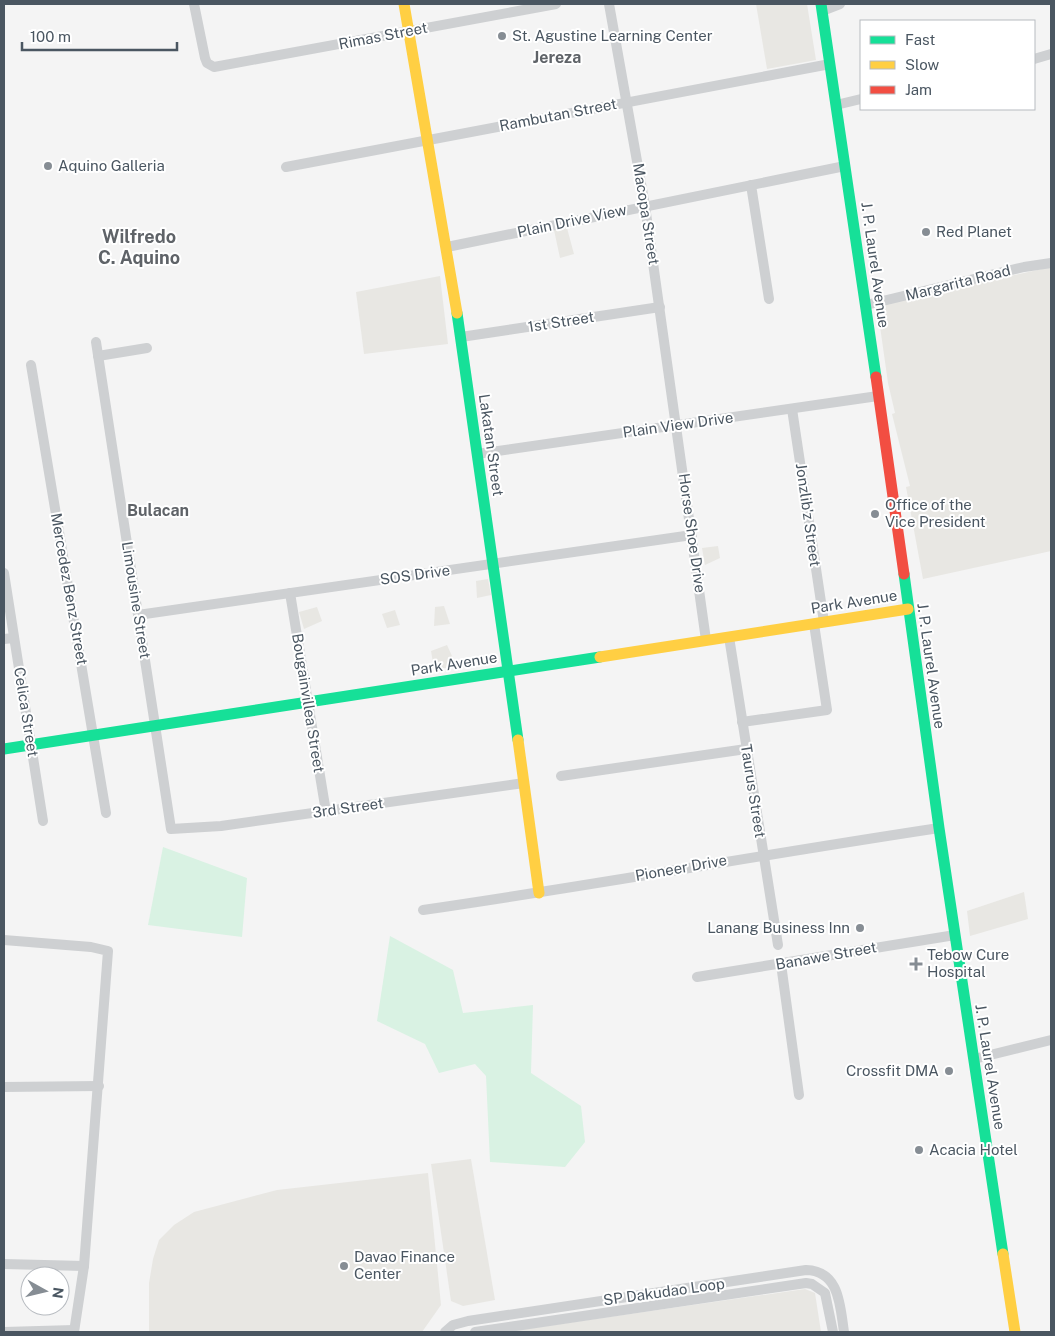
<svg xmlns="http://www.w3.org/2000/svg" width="1055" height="1336" font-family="'Public Sans',sans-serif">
<rect width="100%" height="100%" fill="#f4f4f4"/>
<g fill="#e8e7e3">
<path d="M756,4h51l9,56 -49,9z"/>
<path d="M567,228l7,26 -14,4 -6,-28z"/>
<path d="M1051,267v284l-128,28 -17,-92 4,-1 -18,-72 3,-1 -7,-30 -11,-78z"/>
<path d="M440,276l8,68 -84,10 -8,-62z"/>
<path d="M718,546l2,12 -15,7 -3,-17z"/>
<path d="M488,579l3,16 -14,3 -1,-17z"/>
<path d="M444,606l6,18 -16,2 1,-19z"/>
<path d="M317,607l5,14 -18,8 -5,-17z"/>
<path d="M395,610l5,15 -13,3 -5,-14z"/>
<path d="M447,645l10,22 -23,2 -3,-18z"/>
<path d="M1024,892l4,27 -58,17 -3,-25z"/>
<path d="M471,1159l24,141 -32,6 -12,-5 -20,-137z"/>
<path d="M428,1173l13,132 -19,27h-273v-49l4,-24 6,-19 15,-15 20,-13 83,-22z"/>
<path d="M805,1289l10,4 6,39h-317z"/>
</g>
<g fill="#d9f2e3">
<path d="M163,847l84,31 -5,59 -94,-12z"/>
<path d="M390,936l63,34 10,43 70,-8 -2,68 50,33 4,36 -20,25 -75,-5 -4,-86 -11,-12 -36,9 -14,-29 -48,-23z"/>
</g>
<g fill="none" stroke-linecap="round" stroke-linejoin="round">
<g stroke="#ced0d2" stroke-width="10">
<path d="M194,4l11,54 2,5 7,4 342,-63"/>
<path d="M609,4l36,202 61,434"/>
<path d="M822,11l18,-7"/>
<path d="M1034,59l17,-5"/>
<path d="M836,105l25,-6"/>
<path d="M286,167l544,-103"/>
<path d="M751,185l18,114"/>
<path d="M447,247l398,-81"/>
<path d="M866,305l158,-38 27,-4"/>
<path d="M461,337l199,-30"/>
<path d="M96,342l75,487 50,-3 303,-43"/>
<path d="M98,356l49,-8"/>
<path d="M31,365l75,448"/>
<path d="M792,409l32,213"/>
<path d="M477,454l401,-58"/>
<path d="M4,573l39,248"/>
<path d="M290,593l36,219"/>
<path d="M138,615l554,-80"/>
<path d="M729,637l49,308"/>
<path d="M4,639l10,-1"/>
<path d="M742,722l85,-12 -13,-86"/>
<path d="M561,776l185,-27"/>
<path d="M423,910c172,-25 344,-56 516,-82"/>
<path d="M4,940l87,7 17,4 -24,315 -10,66"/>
<path d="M781,964l18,131"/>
<path d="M697,977l258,-42"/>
<path d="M974,1059l77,-19"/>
<path d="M4,1087l95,-1"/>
<path d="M4,1264l80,2"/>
<path d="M4,1332l70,-2"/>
<path d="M445,1332l8,-7 15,-4 338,-51c34,1 34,36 38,62"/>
<path d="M475,1332l331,-49 6,1 13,9 8,39"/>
</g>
<g stroke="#16e098" stroke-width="11">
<path d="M821,4l55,373"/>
<path d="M457,313l61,427"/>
<path d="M904,574l35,254 64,426"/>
<path d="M4,749l596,-92"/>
</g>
<g stroke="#ffcf43" stroke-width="11">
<path d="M404,4l53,309"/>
<path d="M600,657l308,-48"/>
<path d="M518,740l21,153"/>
<path d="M1003,1254l12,78"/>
</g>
<path stroke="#f24e42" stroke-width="11" d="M876,377l28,197"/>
</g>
<g fill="#868d94" stroke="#fff" stroke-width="2">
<circle cx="502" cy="36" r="5"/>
<circle cx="48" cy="166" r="5"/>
<circle cx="926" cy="232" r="5"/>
<circle cx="875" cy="514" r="5"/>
<circle cx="860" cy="928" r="5"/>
<path d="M913.5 956.5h5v5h5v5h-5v5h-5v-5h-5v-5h5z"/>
<circle cx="949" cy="1071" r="5"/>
<circle cx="919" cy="1150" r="5"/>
<circle cx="344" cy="1266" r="5"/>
</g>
<g text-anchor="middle" stroke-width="4" stroke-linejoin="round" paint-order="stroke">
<g font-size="15" fill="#4a5661" stroke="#fff">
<text transform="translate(383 36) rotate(-11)" y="5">Rimas Street</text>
<text transform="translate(558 115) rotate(-11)" y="5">Rambutan Street</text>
<text transform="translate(646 214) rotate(81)" y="5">Macopa Street</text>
<text transform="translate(572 221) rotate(-12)" y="5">Plain Drive View</text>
<text transform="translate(875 265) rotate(82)" y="5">J. P. Laurel Avenue</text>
<text transform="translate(958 283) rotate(-14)" y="5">Margarita Road</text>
<text transform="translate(561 322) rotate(-9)" y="5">1st Street</text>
<text transform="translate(678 425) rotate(-8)" y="5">Plain View Drive</text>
<text transform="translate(491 445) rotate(82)" y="5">Lakatan Street</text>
<text transform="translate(808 515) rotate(82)" y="5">Jonzlib'z Street</text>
<text transform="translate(692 533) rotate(82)" y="5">Horse Shoe Drive</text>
<text transform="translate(415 575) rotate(-8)" y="5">SOS Drive</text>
<text transform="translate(69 589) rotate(80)" y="5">Mercedez Benz Street</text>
<text transform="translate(136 600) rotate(81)" y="5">Limousine Street</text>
<text transform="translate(854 602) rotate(-9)" y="5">Park Avenue</text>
<text transform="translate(454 664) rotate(-9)" y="5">Park Avenue</text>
<text transform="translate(931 666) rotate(82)" y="5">J. P. Laurel Avenue</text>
<text transform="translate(308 703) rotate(81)" y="5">Bougainvillea Street</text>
<text transform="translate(26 712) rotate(81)" y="5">Celica Street</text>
<text transform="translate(753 791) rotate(81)" y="5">Taurus Street</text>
<text transform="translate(348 808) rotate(-8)" y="5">3rd Street</text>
<text transform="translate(681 868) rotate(-10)" y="5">Pioneer Drive</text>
<text transform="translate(826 956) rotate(-10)" y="5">Banawe Street</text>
<text transform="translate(990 1067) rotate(81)" y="5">J. P. Laurel Avenue</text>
<text transform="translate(664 1292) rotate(-8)" y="5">SP Dakudao Loop</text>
</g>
<g font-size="15" fill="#4a5661" stroke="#fff" text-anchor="start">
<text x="512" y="41">St. Agustine Learning Center</text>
<text x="58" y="171">Aquino Galleria</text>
<text x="936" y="237">Red Planet</text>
<text x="885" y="510">Office of the<tspan x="885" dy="17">Vice President</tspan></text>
<text x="850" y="933" text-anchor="end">Lanang Business Inn</text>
<text x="927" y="960">Tebow Cure<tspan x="927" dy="17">Hospital</tspan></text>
<text x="939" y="1076" text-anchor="end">Crossfit DMA</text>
<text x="929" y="1155">Acacia Hotel</text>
<text x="354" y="1262">Davao Finance<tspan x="354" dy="17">Center</tspan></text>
</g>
<g font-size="16" font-weight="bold" fill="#5f6368" stroke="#fff">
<text x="557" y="63">Jereza</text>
<text x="158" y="516">Bulacan</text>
</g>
<g font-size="18" font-weight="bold" fill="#5f6368" stroke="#fff">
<text x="139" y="243">Wilfredo<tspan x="139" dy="21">C. Aquino</tspan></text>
</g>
</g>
<rect width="1055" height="1336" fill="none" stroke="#4a5661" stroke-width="10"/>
<rect x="860" y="20" width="175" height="90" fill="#ffffff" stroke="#b7bbc0"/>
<rect x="870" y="36" width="25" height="8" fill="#16e098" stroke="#b7bbc0"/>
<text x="905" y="45" font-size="15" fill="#4a5661">Fast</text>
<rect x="870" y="61" width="25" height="8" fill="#ffcf43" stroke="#b7bbc0"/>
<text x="905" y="70" font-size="15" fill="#4a5661">Slow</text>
<rect x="870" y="86" width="25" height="8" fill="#f24e42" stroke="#b7bbc0"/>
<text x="905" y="95" font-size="15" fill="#4a5661">Jam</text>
<g transform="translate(45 1291) rotate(98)"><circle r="24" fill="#ffffff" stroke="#b7bbc0"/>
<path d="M0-4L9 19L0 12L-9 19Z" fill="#868d94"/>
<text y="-8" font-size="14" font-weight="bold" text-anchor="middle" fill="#4a5661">N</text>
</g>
<path d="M22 42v8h155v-8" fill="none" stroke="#4a5661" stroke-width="2.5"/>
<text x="30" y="42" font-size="15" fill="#4a5661" stroke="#ffffff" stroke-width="4" paint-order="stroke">100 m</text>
</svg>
